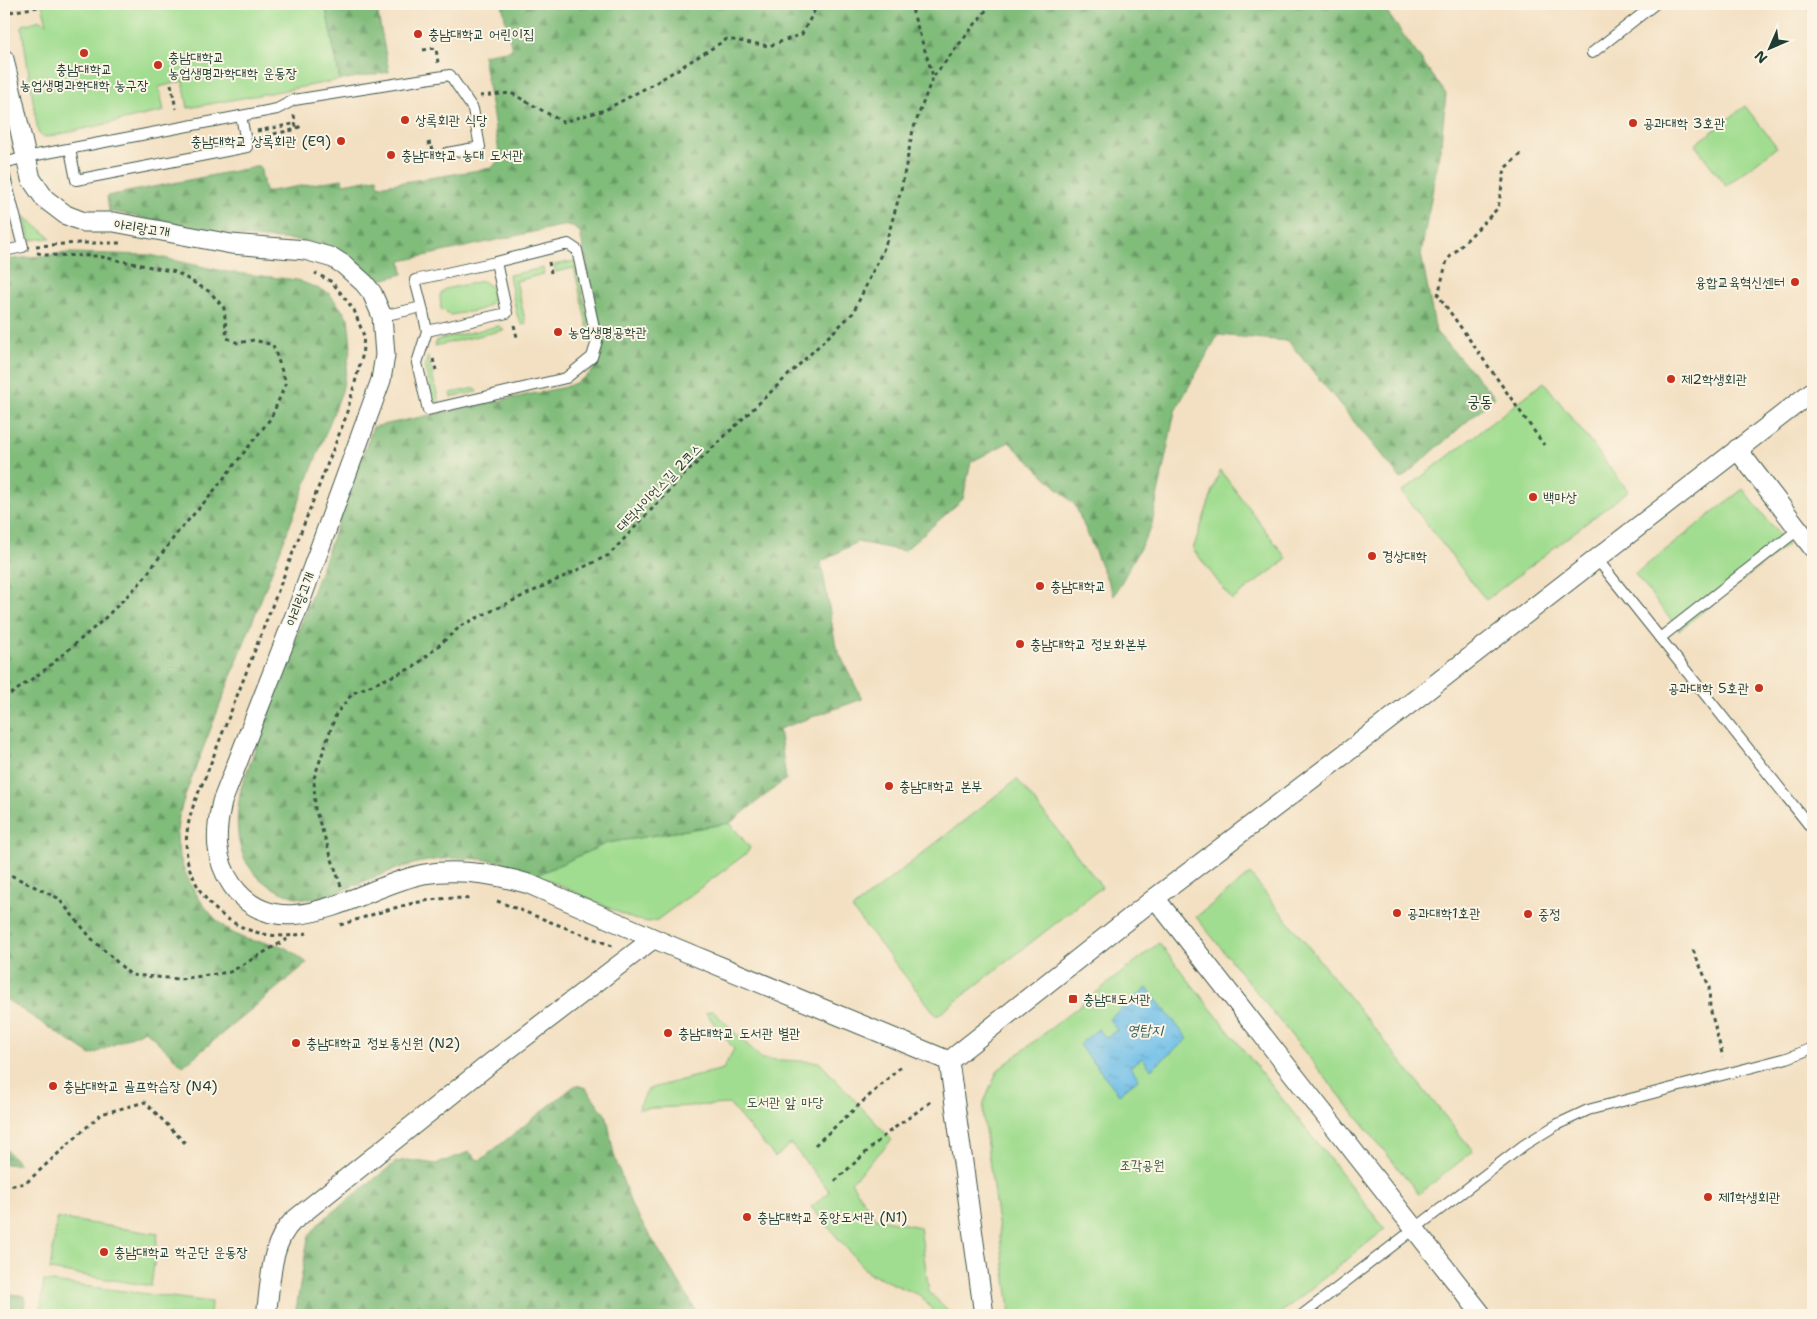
<svg xmlns="http://www.w3.org/2000/svg" width="1817" height="1319" font-family="'Shantell Sans','Poor Story',sans-serif">
<defs>
<pattern id="forest-firs" width="22" height="20" patternUnits="userSpaceOnUse" patternTransform="scale(1.25)"><rect width="22" height="20" fill="#80bc7a"/><path d="M5 1l3.5 6h-7zM16 11l3.5 6h-7z" fill="#689a65"/></pattern>
<pattern id="water-ripples" width="26" height="14" patternUnits="userSpaceOnUse" patternTransform="scale(1.25)"><rect width="26" height="14" fill="#6dbee8"/><path d="M2 4q2-2 4 0t4 0M15 11q2-2 4 0t4 0" fill="none" stroke="#599cbd"/></pattern>
</defs>
<rect width="100%" height="100%" fill="#fcf5e5"/>
<filter id="ink" filterUnits="userSpaceOnUse"><feTurbulence type="fractalNoise" baseFrequency=".02" numOctaves="2"/><feDisplacementMap in="SourceGraphic" scale="10" xChannelSelector="R" yChannelSelector="G"/><feConvolveMatrix kernelMatrix="1 2 1 2 8 2 1 2 1" color-interpolation-filters="sRGB"/></filter>
<filter id="wash" filterUnits="userSpaceOnUse"><feTurbulence type="fractalNoise" baseFrequency=".0096" numOctaves="4" result="noise"/><feDisplacementMap in="SourceGraphic" scale="20" xChannelSelector="R" yChannelSelector="G"/><feGaussianBlur stdDeviation="1.12" result="paint"/><feColorMatrix in="noise" values="0 0 0 0 0 0 0 0 0 0 0 0 0 0 0 0 0 1.4 0 .05"/><feComposite in="paint" operator="in"/></filter>
<g filter="url(#wash)">
<rect width="100%" height="100%" fill="#f3e0c2"/>
<g fill="#a1dd90" stroke="#608d62">
<path d="M42,4h283l15,76 -152,28 -5,-27 -24,6 5,24 -117,26 -5,-1 -4,-4 -16,-103 1,-4 17,-5 7,4z"/>
<path d="M1745,106l32,41 -51,39 -31,-41z"/>
<path d="M24,216l27,22 -21,2z"/>
<path d="M575,261l18,77 -2,4 -17,-74 -18,4 -2,-7z"/>
<path d="M543,268l1,6 -28,7 10,43 -4,1 -5,-10 -8,-40z"/>
<path d="M482,281l11,7c6,24 -24,23 -42,27l-10,-6 -1,-14 5,-6z"/>
<path d="M499,326l5,4 -69,16 2,-6z"/>
<path d="M428,357l11,45 -5,1 -9,-39z"/>
<path d="M1544,382l84,109 -142,109 -84,-108z"/>
<path d="M476,388l1,4 -26,5 -1,-4z"/>
<path d="M1220,470l67,89 -55,41 -39,-51z"/>
<path d="M1743,489l44,56 -108,85 -44,-56z"/>
<path d="M1017,779l85,108 -165,129 -85,-107z"/>
<path d="M730,823l20,25 -3,5 -90,67 -8,2 -16,-3 -96,-44 70,-32z"/>
<path d="M1250,874l223,277 -54,43 -223,-277z"/>
<path d="M1159,943l226,286 -107,86h-267l-28,-198 1,-15 14,-32z"/>
<path d="M712,1010l50,49 57,3 73,78 -41,42 24,36 45,9 9,65 24,23h-17l-15,-19 -53,-23 -57,-66 19,-15 -39,-48 -16,13 -46,-53 -91,5 10,-20 75,-20 11,-20 -28,-36z"/>
<path d="M57,1218l101,16 -7,52 -101,-16z"/>
<path d="M44,1281l167,21 -1,13h-170z"/>
</g>
<g fill="url(#forest-firs)" stroke="#507c57">
<path d="M325,4h51l13,68 -49,8z"/>
<path d="M502,4h879l65,90 -5,49 -20,111 15,78 59,65 -94,82 -113,-138 -70,-6 -43,76 -24,117 -37,68 -39,-91 -66,-63 -38,20 -8,37 -59,52 -47,-9 -36,20 15,85 26,52 -83,30 7,50 -56,44 -123,20 -70,32c-37,-15 -63,-20 -103,-15 -41,5 -76,27 -115,38 -12,3 -30,-2 -40,-7 -44,-21 -46,-60 -38,-103l132,-361 192,-40c23,-8 32,-17 38,-40l-23,-115 -10,-7 -14,2 -155,34 2,13 -30,8c-47,-53 -78,-38 -139,-47 -42,-5 -84,-16 -125,-24l-2,-15 153,-30 5,26 77,-13 1,5 34,-6 2,8 113,-18 8,-10 -17,-103 29,-5z"/>
<path d="M68,253l82,2 77,17 70,8 32,13 19,25 3,28 -9,45 -152,391c-6,17 -14,37 -13,55 1,36 32,88 66,101 12,5 26,3 38,8 9,3 18,11 26,17l-124,103 -38,-36 -54,25 -87,-57v-738z"/>
<path d="M577,1085l9,3 21,29 7,38 18,52 67,108h-404l12,-71 2,-8 11,-14 76,-60 11,-2 30,4 32,-12 9,8 4,-1 91,-72z"/>
<path d="M4,1147l15,17h-15z"/>
<path d="M4,1293l21,3 -1,19h-20z"/>
</g>
<path fill="url(#water-ripples)" stroke="#467e8e" d="M1147,988l41,51 -37,30 -9,-11 -12,9 9,11 -20,16 -40,-49 19,-16 8,9 11,-8 -8,-11z"/>
</g>
<g filter="url(#ink)">
<g fill="none" stroke-linecap="round" stroke-linejoin="round">
<defs>
<g id="lane">
<path d="M1809,4l4,5"/>
<path d="M1592,53l63,-49"/>
<path d="M70,149l6,31 171,-33 -6,-31"/>
<path d="M4,163l22,-6 251,-48 17,-9 156,-25 23,34 7,38 -33,6"/>
<path d="M4,173l19,74 -19,4"/>
<path d="M382,316l40,-9 -7,-27 81,-18 11,51 -80,18 -5,-24"/>
<path d="M427,331l-10,32 11,47 138,-32 26,-21 5,-16 -20,-91 -9,-6 -72,18"/>
<path d="M1597,559l216,271"/>
<path d="M1660,638l139,-109"/>
<path d="M1302,1315l222,-170 34,-21 30,-14 199,-52 26,-10"/>
</g>
<g id="street">
<path d="M4,59l27,120 14,20 21,16 18,7h30l117,22 74,6 28,8 11,7 20,18 8,10 10,23 3,39 -4,25 -82,225 -77,197c-7,30 -8,57 10,83 48,68 132,0 192,-11 36,-6 71,0 105,10l142,62 278,115"/>
<path d="M1737,449l76,99"/>
<path d="M1155,898l327,417"/>
<path d="M949,1061l206,-163 212,-161 446,-346"/>
<path d="M949,1061l35,254"/>
<path d="M266,1315c5,-30 3,-71 27,-94l199,-159 161,-123"/>
</g>
</defs>
<use href="#lane" stroke="#3f5549" stroke-width="12"/>
<use href="#street" stroke="#3f5549" stroke-width="21"/>
<g stroke="#3f5549" stroke-width="3" stroke-dasharray="4 4" stroke-linecap="butt">
<path d="M10,12l33,-6"/>
<path d="M423,50l13,-2 2,15"/>
<path d="M934,76l57,-72"/>
<path d="M171,84l5,25"/>
<path d="M480,96l31,-3 52,29 42,-12 52,-28 70,-43 42,7 33,-12 16,-30"/>
<path d="M294,115l2,12"/>
<path d="M257,131l36,-7"/>
<path d="M258,137l35,-7 8,-4"/>
<path d="M427,144l4,-1 2,8"/>
<path d="M1521,154l-16,14 -7,40 -51,52 -9,35 106,150"/>
<path d="M36,246l43,-3h41"/>
<path d="M549,262l2,11"/>
<path d="M514,325l3,12"/>
<path d="M433,359l3,11"/>
<path d="M4,699l42,-30 56,-48 40,-40 35,-48 32,-36 62,-79 15,-35 -13,-38 -19,-5 -16,3 -11,-5 -3,-30 -14,-16 -34,-20 -79,-16 -53,-1 -9,-3"/>
<path d="M4,872l54,26 34,41 39,36 49,4 50,-7 59,-34"/>
<path d="M341,886l-26,-77 -1,-31 22,-64 17,-21 61,-26 48,-42 147,-70 70,-75 174,-167 32,-67 16,-56 12,-60 20,-54 -20,-63 -1,-9"/>
<path d="M497,901l118,46"/>
<path d="M340,925c42,-13 87,-31 131,-26"/>
<path d="M307,933c-45,11 -92,-10 -112,-52 -2,-6 -6,-12 -7,-18 -6,-30 4,-58 17,-85l140,-359 17,-62 2,-21 -10,-26 -22,-28 -17,-9"/>
<path d="M1693,950l16,36 1,22 13,49"/>
<path d="M815,1145l88,-80"/>
<path d="M835,1181l51,-47 46,-33"/>
<path d="M4,1184l4,2 18,-3 75,-69 44,-12 40,41"/>
</g>
<use href="#lane" stroke="#fff" stroke-width="10"/>
<use href="#street" stroke="#fff" stroke-width="19"/>
</g>
</g>
<g fill="#c8321e" stroke="#fcf5e5" stroke-width="2">
<circle cx="418" cy="34" r="5"/>
<circle cx="84" cy="53" r="5"/>
<circle cx="158" cy="65" r="5"/>
<circle cx="405" cy="120" r="5"/>
<circle cx="1633" cy="123" r="5"/>
<circle cx="341" cy="141" r="5"/>
<circle cx="391" cy="155" r="5"/>
<circle cx="1795" cy="282" r="5"/>
<circle cx="558" cy="332" r="5"/>
<circle cx="1671" cy="379" r="5"/>
<circle cx="1533" cy="497" r="5"/>
<circle cx="1372" cy="556" r="5"/>
<circle cx="1040" cy="586" r="5"/>
<circle cx="1020" cy="644" r="5"/>
<circle cx="1759" cy="688" r="5"/>
<circle cx="889" cy="786" r="5"/>
<circle cx="1397" cy="913" r="5"/>
<circle cx="1528" cy="914" r="5"/>
<rect x="1068" y="994" width="10" height="10" rx="2.5"/>
<circle cx="668" cy="1033" r="5"/>
<circle cx="296" cy="1043" r="5"/>
<circle cx="53" cy="1086" r="5"/>
<circle cx="1708" cy="1197" r="5"/>
<circle cx="747" cy="1217" r="5"/>
<circle cx="104" cy="1252" r="5"/>
</g>
<g text-anchor="middle" stroke-width="4" stroke-linejoin="round" paint-order="stroke">
<g font-size="14" fill="#1f3d34" stroke="#fcf5e5" text-anchor="start">
<text x="428" y="39">충남대학교 어린이집</text>
<text x="168" y="62">충남대학교<tspan x="168" dy="16">농업생명과학대학 운동장</tspan></text>
<text x="84" y="74" text-anchor="middle">충남대학교<tspan x="84" dy="16">농업생명과학대학 농구장</tspan></text>
<text x="415" y="125">상록회관 식당</text>
<text x="1643" y="128">공과대학 3호관</text>
<text x="331" y="146" text-anchor="end">충남대학교 상록회관 (E9)</text>
<text x="401" y="160">충남대학교 농대 도서관</text>
<text x="1785" y="287" text-anchor="end">융합교육혁신센터</text>
<text x="568" y="337">농업생명공학관</text>
<text x="1681" y="384">제2학생회관</text>
<text x="1543" y="502">백마상</text>
<text x="1382" y="561">경상대학</text>
<text x="1050" y="591">충남대학교</text>
<text x="1030" y="649">충남대학교 정보화본부</text>
<text x="1749" y="693" text-anchor="end">공과대학 5호관</text>
<text x="899" y="791">충남대학교 본부</text>
<text x="1407" y="918">공과대학1호관</text>
<text x="1538" y="919">중정</text>
<text x="1083" y="1004">충남대도서관</text>
<text x="678" y="1038">충남대학교 도서관 별관</text>
<text x="306" y="1048">충남대학교 정보통신원 (N2)</text>
<text x="63" y="1091">충남대학교 골프학습장 (N4)</text>
<text x="1718" y="1202">제1학생회관</text>
<text x="757" y="1222">충남대학교 중앙도서관 (N1)</text>
<text x="114" y="1257">충남대학교 학군단 운동장</text>
</g>
<g font-size="14" fill="#1f3d34" stroke="#fcf5e5">
<text transform="translate(142 228) rotate(9)" y="5">아리랑고개</text>
<text transform="translate(659 487) rotate(-46)" y="5">대덕사이언스길 2코스</text>
<text transform="translate(300 599) rotate(-69)" y="5">아리랑고개</text>
</g>
<g font-size="14" fill="#395d46" stroke="#fcf5e5">
<text x="785" y="1107">도서관 앞 마당</text>
<text x="1142" y="1170">조각공원</text>
</g>
<g font-size="15" font-style="italic" fill="#325d61" stroke="#fcf5e5">
<text x="1145" y="1035">영탑지</text>
</g>
<g font-size="16" fill="#1f3d34" stroke="#fcf5e5">
<text x="1480" y="407">궁동</text>
</g>
</g>
<rect width="1817" height="1319" fill="none" stroke="#fcf5e5" stroke-width="20"/>
<g transform="translate(1770 48) rotate(225)" stroke="#fcf5e5" stroke-width="4" paint-order="stroke">
<path d="M0-4L9 19L0 12L-9 19Z" fill="#1f3d34"/>
<text y="-8" font-size="14" font-weight="bold" text-anchor="middle" fill="#1f3d34">N</text>
</g>
</svg>
